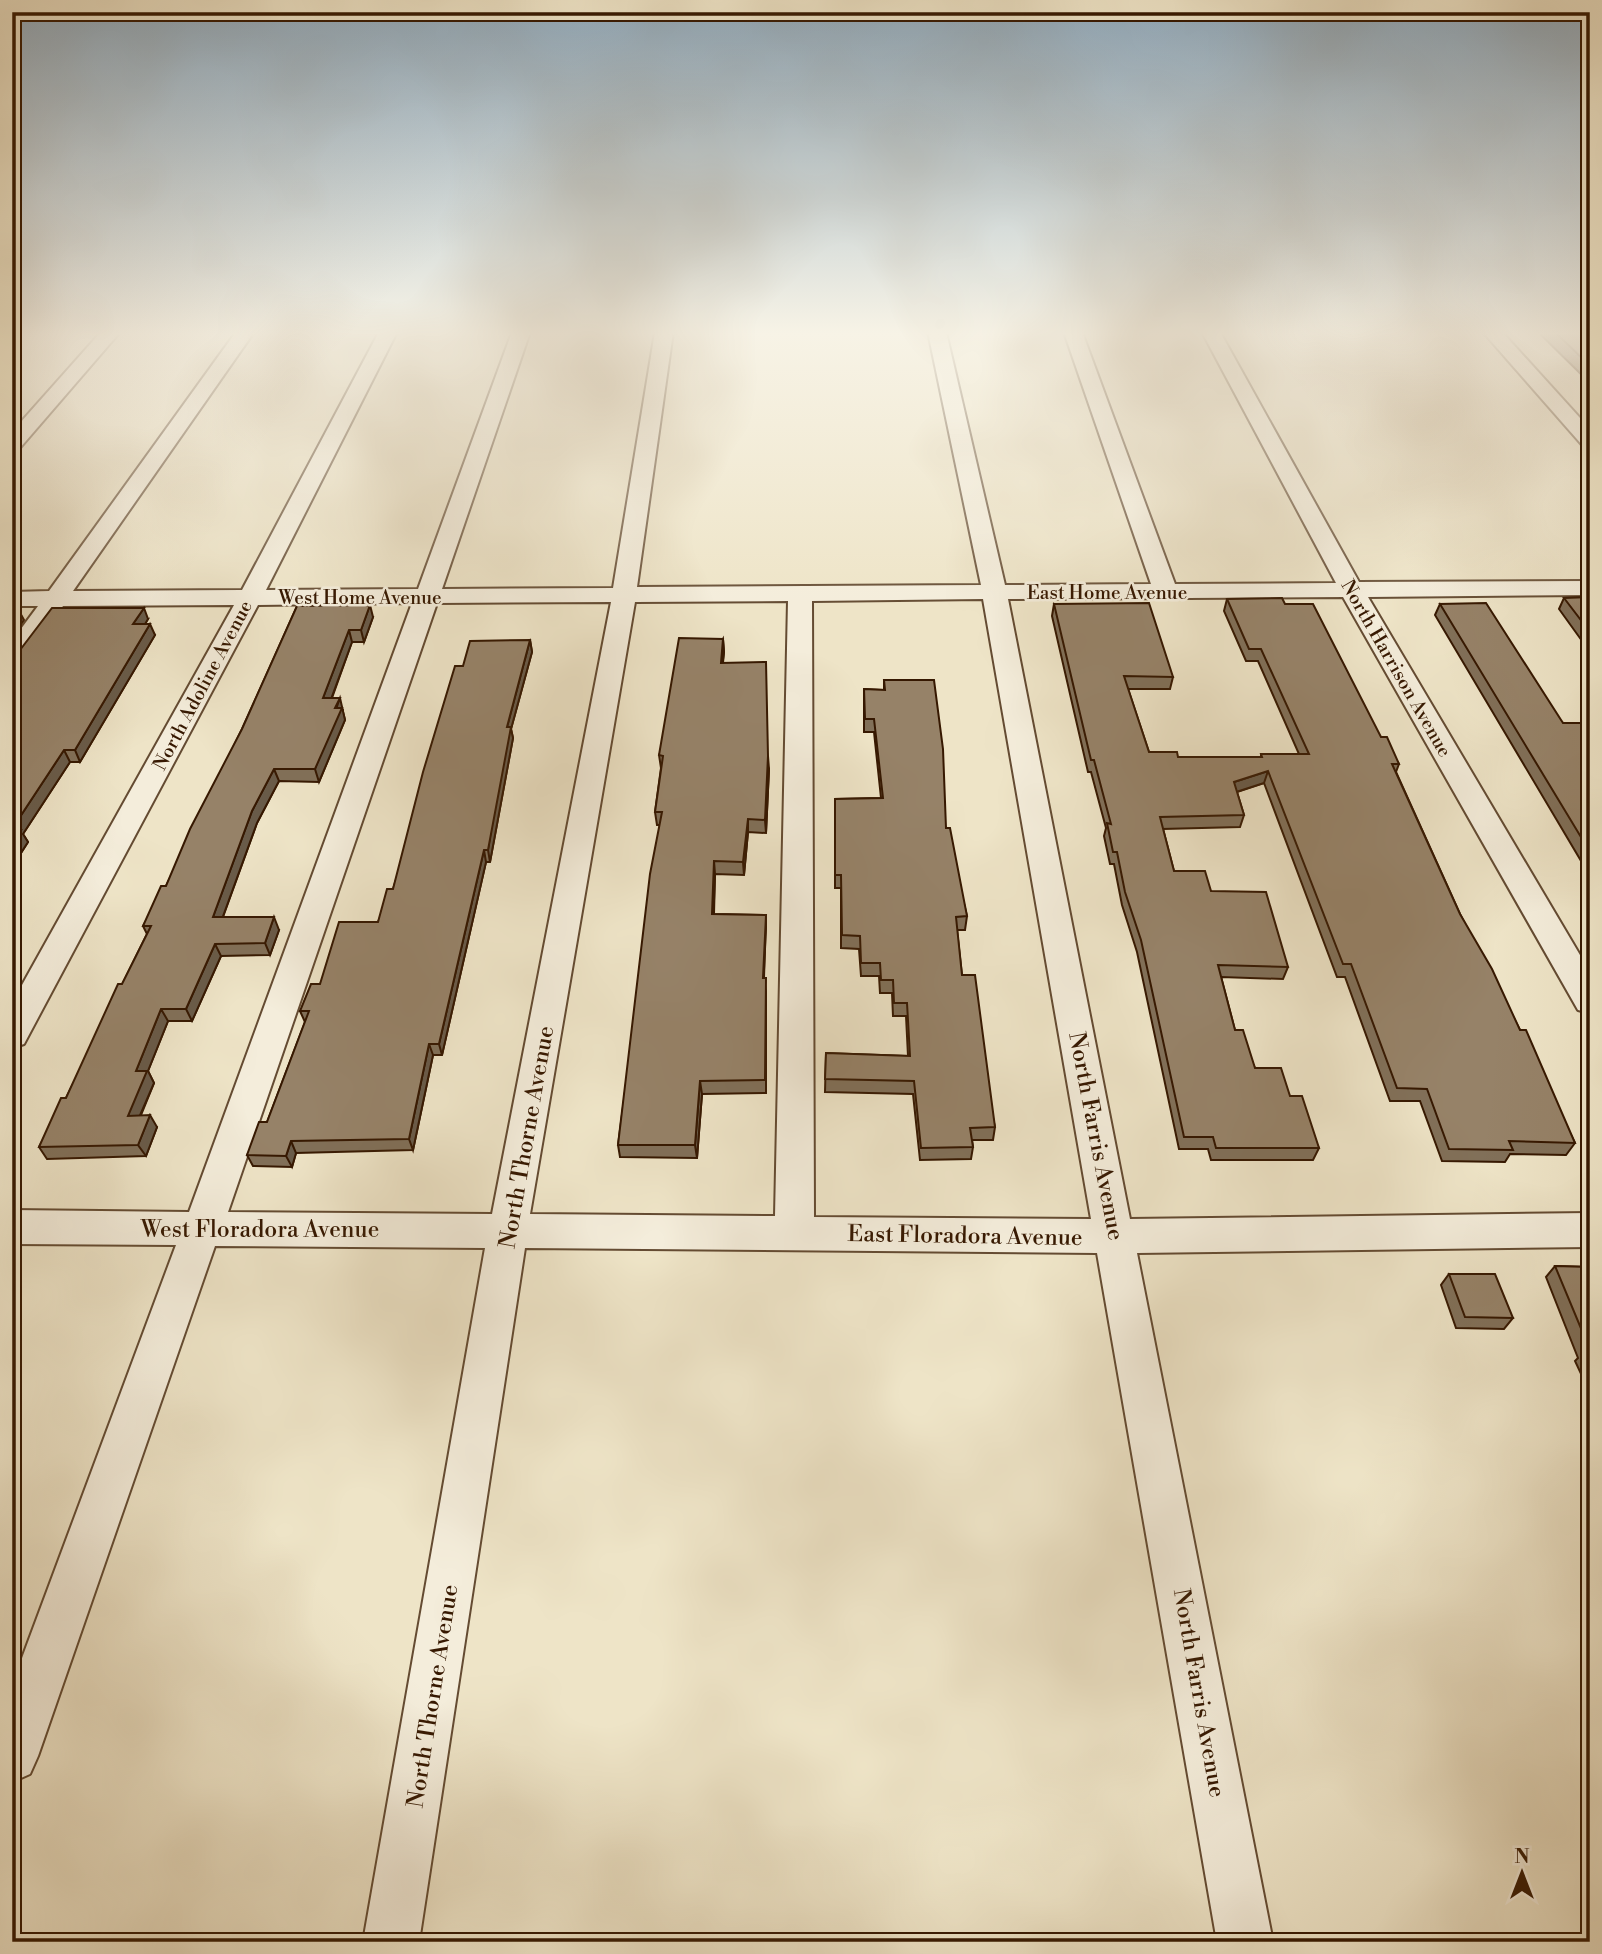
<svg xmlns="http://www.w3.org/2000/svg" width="1602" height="1954" font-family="'Libre Bodoni',serif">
<rect width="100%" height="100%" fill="#eee4c7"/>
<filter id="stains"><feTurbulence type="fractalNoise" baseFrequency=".00286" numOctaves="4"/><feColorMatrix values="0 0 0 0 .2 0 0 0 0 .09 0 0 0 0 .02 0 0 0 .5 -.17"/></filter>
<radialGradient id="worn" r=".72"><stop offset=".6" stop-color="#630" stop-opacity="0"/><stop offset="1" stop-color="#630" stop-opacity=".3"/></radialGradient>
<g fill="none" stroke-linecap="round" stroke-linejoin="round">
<defs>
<g id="minor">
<path d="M101,332h19l-101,117 -7,2v-19z"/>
<path d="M236,332h18l-181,259 169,-1 137,-258h18l-131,258 152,-1 94,-257h18l-88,257 171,-1 42,-256h18l-36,255 344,-2 -53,-253h18l59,253 146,-1 -87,-252h18l93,252 161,-1 -134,-251h18l139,250 231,-1v14l-222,2 222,375v41l-12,-3 -235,-413 -335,2 122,620 460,-6v34l-453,6 136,689h-56l-120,-689 -572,-5 -106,694h-56l122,-694 -270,-2 -177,510 -8,18 -18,8v-97l164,-440 -164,-1v-34l177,2 223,-609 -154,2 -234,439 -12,4v-45l222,-398 -171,1 -42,58 -9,3v-26l26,-35h-26v-14l37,-1zM983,599l108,620 -277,-2 -2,-616zM788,601l-13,615 -245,-2 105,-612zM611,602l-119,612 -264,-2 209,-609z"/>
<path d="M1483,332h19l88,97v19l-7,-2z"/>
</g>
</defs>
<use href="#minor" stroke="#644b32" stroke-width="4"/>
<use href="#minor" fill="#f4eddb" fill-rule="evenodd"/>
</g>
<g fill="#817059" stroke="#361801" stroke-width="2">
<path d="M1538,332h52v51z"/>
<path d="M1590,597v55l-31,-43 5,-11z"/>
<path d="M1227,599l58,5 114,160 -3,8 64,142 60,116 55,113 -9,12 -56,-1 -5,8 -63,-1 -22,-60h-30l-45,-124h-8l-73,-194 -27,9 7,23 -4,12 -77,2 11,42 37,20 77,76 -5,12 -62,-2 14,53 20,38 35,28 29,52 -6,12h-102l-3,-11h-29l-42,-197 -15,-47 -8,-41h-4l-6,-28 2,-8 -15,-56h-3l-36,-156 2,-12 119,73 -3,12h-42l21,63 29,5h83v-3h38l-41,-93h-12l-22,-50z"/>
<path d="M1440,604l123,119h27v153l-155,-261z"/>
<path d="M297,606l76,11 -9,25h-12l-20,56 11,12v2l2,8 -26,62 -40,-1 -22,42 -34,94 56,13 -9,25 -49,1 -29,65h-24l-20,50 6,12 -13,32 16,12 -11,29 -99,3 -8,-12 27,-49 81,-164 -4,-8 23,-40 76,-157z"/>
<path d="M148,619l-3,5 10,11 -75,127h-10l-47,72 5,8 -16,25v-211z"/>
<path d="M723,639l1,13 -1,11 46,106 -3,64 -18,-1 -4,43 -29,-1 -1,40 52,1 -2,63 2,13v102l-64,1 -5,64 -77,-1 -2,-12 42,-320h-3l-2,-13 6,-44 -2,-13z"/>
<path d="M530,640l2,12 -21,77 2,9 -23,124h-4l-44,193h-9l-20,95 -117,3 -4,14 -39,-1 -6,-11 20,-33 38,-100 -5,-11 20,-27 58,-62 15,-33 70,-223z"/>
<path d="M884,680l62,148 21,88 -2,14h-8l5,45 33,152 -2,13h-21l1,7 -2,12 -51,1 -7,-66 -88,-2 1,-39 82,3 -2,-40h-13l-1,-23h-12l-1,-17h-18l-2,-27 -18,-1v-60h-6v-89l46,-1 -7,-66h-10v-43l20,1z"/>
<path d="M1555,1266l35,1v126l-15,-32 3,-3 -32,-81z"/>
<path d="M1449,1274l64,44 -9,11 -48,-1 -15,-43z"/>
</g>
<g fill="#695b49" stroke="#361801" stroke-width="2">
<path d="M370,605l3,12 -9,25 -3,-12z"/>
<path d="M144,608l4,11 -10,17 -5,-12z"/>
<path d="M18,609l6,11 -12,17v-19z"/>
<path d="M150,624l5,11 -75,127 -5,-12z"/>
<path d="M349,630l3,12 -25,68 -4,-12z"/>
<path d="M723,639l1,13 -3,23v-12z"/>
<path d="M530,640l2,12 -21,77 2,9 -23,124 -2,-12 19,-123z"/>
<path d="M340,698l5,22 -26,62 -4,-13z"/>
<path d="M64,750l6,12 -47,72 5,8 -16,25v-38z"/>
<path d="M768,756l1,13 -3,64 -1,-13z"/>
<path d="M274,769l5,12 -22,42 -39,107 -5,-13 39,-106z"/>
<path d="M1268,771l-4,12 -34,11 4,-12z"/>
<path d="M748,819v13l-4,43 -1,-13z"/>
<path d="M484,850l2,12 -44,193 -3,-11z"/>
<path d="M714,861l1,13 -2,53 -1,-13z"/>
<path d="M766,915v13l-3,63v-13z"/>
<path d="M274,917l5,13 -9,25 -5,-12z"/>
<path d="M215,944l6,12 -29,65 -6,-12z"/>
<path d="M161,1009l7,12 -20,50 6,12 -19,44 -7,-11 8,-45z"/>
<path d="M429,1044l4,11 -20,95 -4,-11z"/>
<path d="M700,1081l2,13 -5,64 -2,-13z"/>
<path d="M150,1115l7,12 -11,29 -8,-11z"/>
<path d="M291,1141l5,12 -4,14 -6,-11z"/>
</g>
<g fill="#968268" stroke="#361801" stroke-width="2">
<path d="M1555,332h35v34z"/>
<path d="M1590,597v35l-26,-34z"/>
<path d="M1282,598l3,6h28l68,133h6l12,27h-7l68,150 32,55 28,61h6l49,113 -66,-2 4,9 -64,-1 -22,-60 -30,-1 -46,-124h-8l-75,-193 -34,11 10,33 -84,2 14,54h31l6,20 55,1 22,75 -70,-2 17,65h8l12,38h26l9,28h12l17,52h-103l-3,-11h-29l-43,-197 -16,-48 -8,-40h-4l-6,-29 4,1 -17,-64h-3l-37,-156 95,-1 24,74 -49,-1 25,76h28l1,5h84l-1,-3h48l-48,-105h-12l-22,-50z"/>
<path d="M1486,603l77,120h27v129l-150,-248z"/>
<path d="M370,605l-9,25h-12l-26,68h17l-5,10h7l-27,61h-41l-22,42 -39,106h61l-9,26 -50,1 -29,65h-25l-25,62h11l-19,45 22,-1 -12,30 -99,2 22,-49h5l52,-114h4l29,-58h-8l18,-40h5l24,-57 52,-100 55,-123z"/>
<path d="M52,608h92l-11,16h17l-75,126h-11l-52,79v-173l5,-2z"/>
<path d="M12,609h6l-6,9z"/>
<path d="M679,638l44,1 -2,24 45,-1 2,94 -3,64 -17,-1 -5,43 -29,-1 -2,53 54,1 -3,63h3l-1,102 -65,1 -5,64h-77l32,-271 12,-62h-7l8,-56 -4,-1z"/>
<path d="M530,640l-23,87h4l-23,123h-4l-45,194h-10l-20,95 -118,2 -5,15 -39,-1 12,-33h8l42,-111h-9l11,-27h9l19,-62h39l9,-33h6l30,-117 32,-106h8l7,-25z"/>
<path d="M884,680h50l9,69 3,79h4l17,88 -11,1 6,58h13l20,152 -25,1 3,19 -52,1 -7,-67 -89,-2 1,-26 84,3 -3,-53h-13l-1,-23h-12l-1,-17h-19l-1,-27 -18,-1 -1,-60h-6v-76l48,-1 -9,-79h-9l-1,-30 21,1z"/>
<path d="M12,830h9l-9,14z"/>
<path d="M1555,1266l35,1v83z"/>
<path d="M1449,1274h46l18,44 -48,-1z"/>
<path d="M1585,1350h5v10z"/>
</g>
<linearGradient id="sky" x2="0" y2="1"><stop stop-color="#91acc0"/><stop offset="0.55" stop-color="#f7f3e6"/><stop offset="1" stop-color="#f7f3e6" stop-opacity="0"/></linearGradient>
<rect width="1602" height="606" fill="url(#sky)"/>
<g text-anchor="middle" stroke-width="5" stroke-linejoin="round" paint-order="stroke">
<g font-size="19" fill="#361801" stroke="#f4eddb">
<text x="1107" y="599">East Home Avenue</text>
<text x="360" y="604">West Home Avenue</text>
<text transform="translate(1397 668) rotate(60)" y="7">North Harrison Avenue</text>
<text transform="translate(202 685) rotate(-62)" y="7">North Adoline Avenue</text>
</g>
<g font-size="23" fill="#361801" stroke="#f4eddb">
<text transform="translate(1097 1136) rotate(79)" y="8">North Farris Avenue</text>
<text transform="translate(526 1137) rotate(-80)" y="8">North Thorne Avenue</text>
<text x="260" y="1237">West Floradora Avenue</text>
<text transform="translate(965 1235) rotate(1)" y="8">East Floradora Avenue</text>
<text transform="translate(1200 1693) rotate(80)" y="8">North Farris Avenue</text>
<text transform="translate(432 1696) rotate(-81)" y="8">North Thorne Avenue</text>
</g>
</g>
<rect width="1602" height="1954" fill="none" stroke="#eee4c7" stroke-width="42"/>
<rect x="14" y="14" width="1574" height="1926" fill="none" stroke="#361801" stroke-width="3.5"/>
<rect x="21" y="21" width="1560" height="1912" fill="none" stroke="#361801" stroke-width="2"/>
<g transform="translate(1522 1873)" stroke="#f4eddb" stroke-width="5" paint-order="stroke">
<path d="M0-5L12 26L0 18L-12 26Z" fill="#361801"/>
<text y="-10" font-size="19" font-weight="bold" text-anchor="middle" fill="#361801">N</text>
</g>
<rect width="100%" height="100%" filter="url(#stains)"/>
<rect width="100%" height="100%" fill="url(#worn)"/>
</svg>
